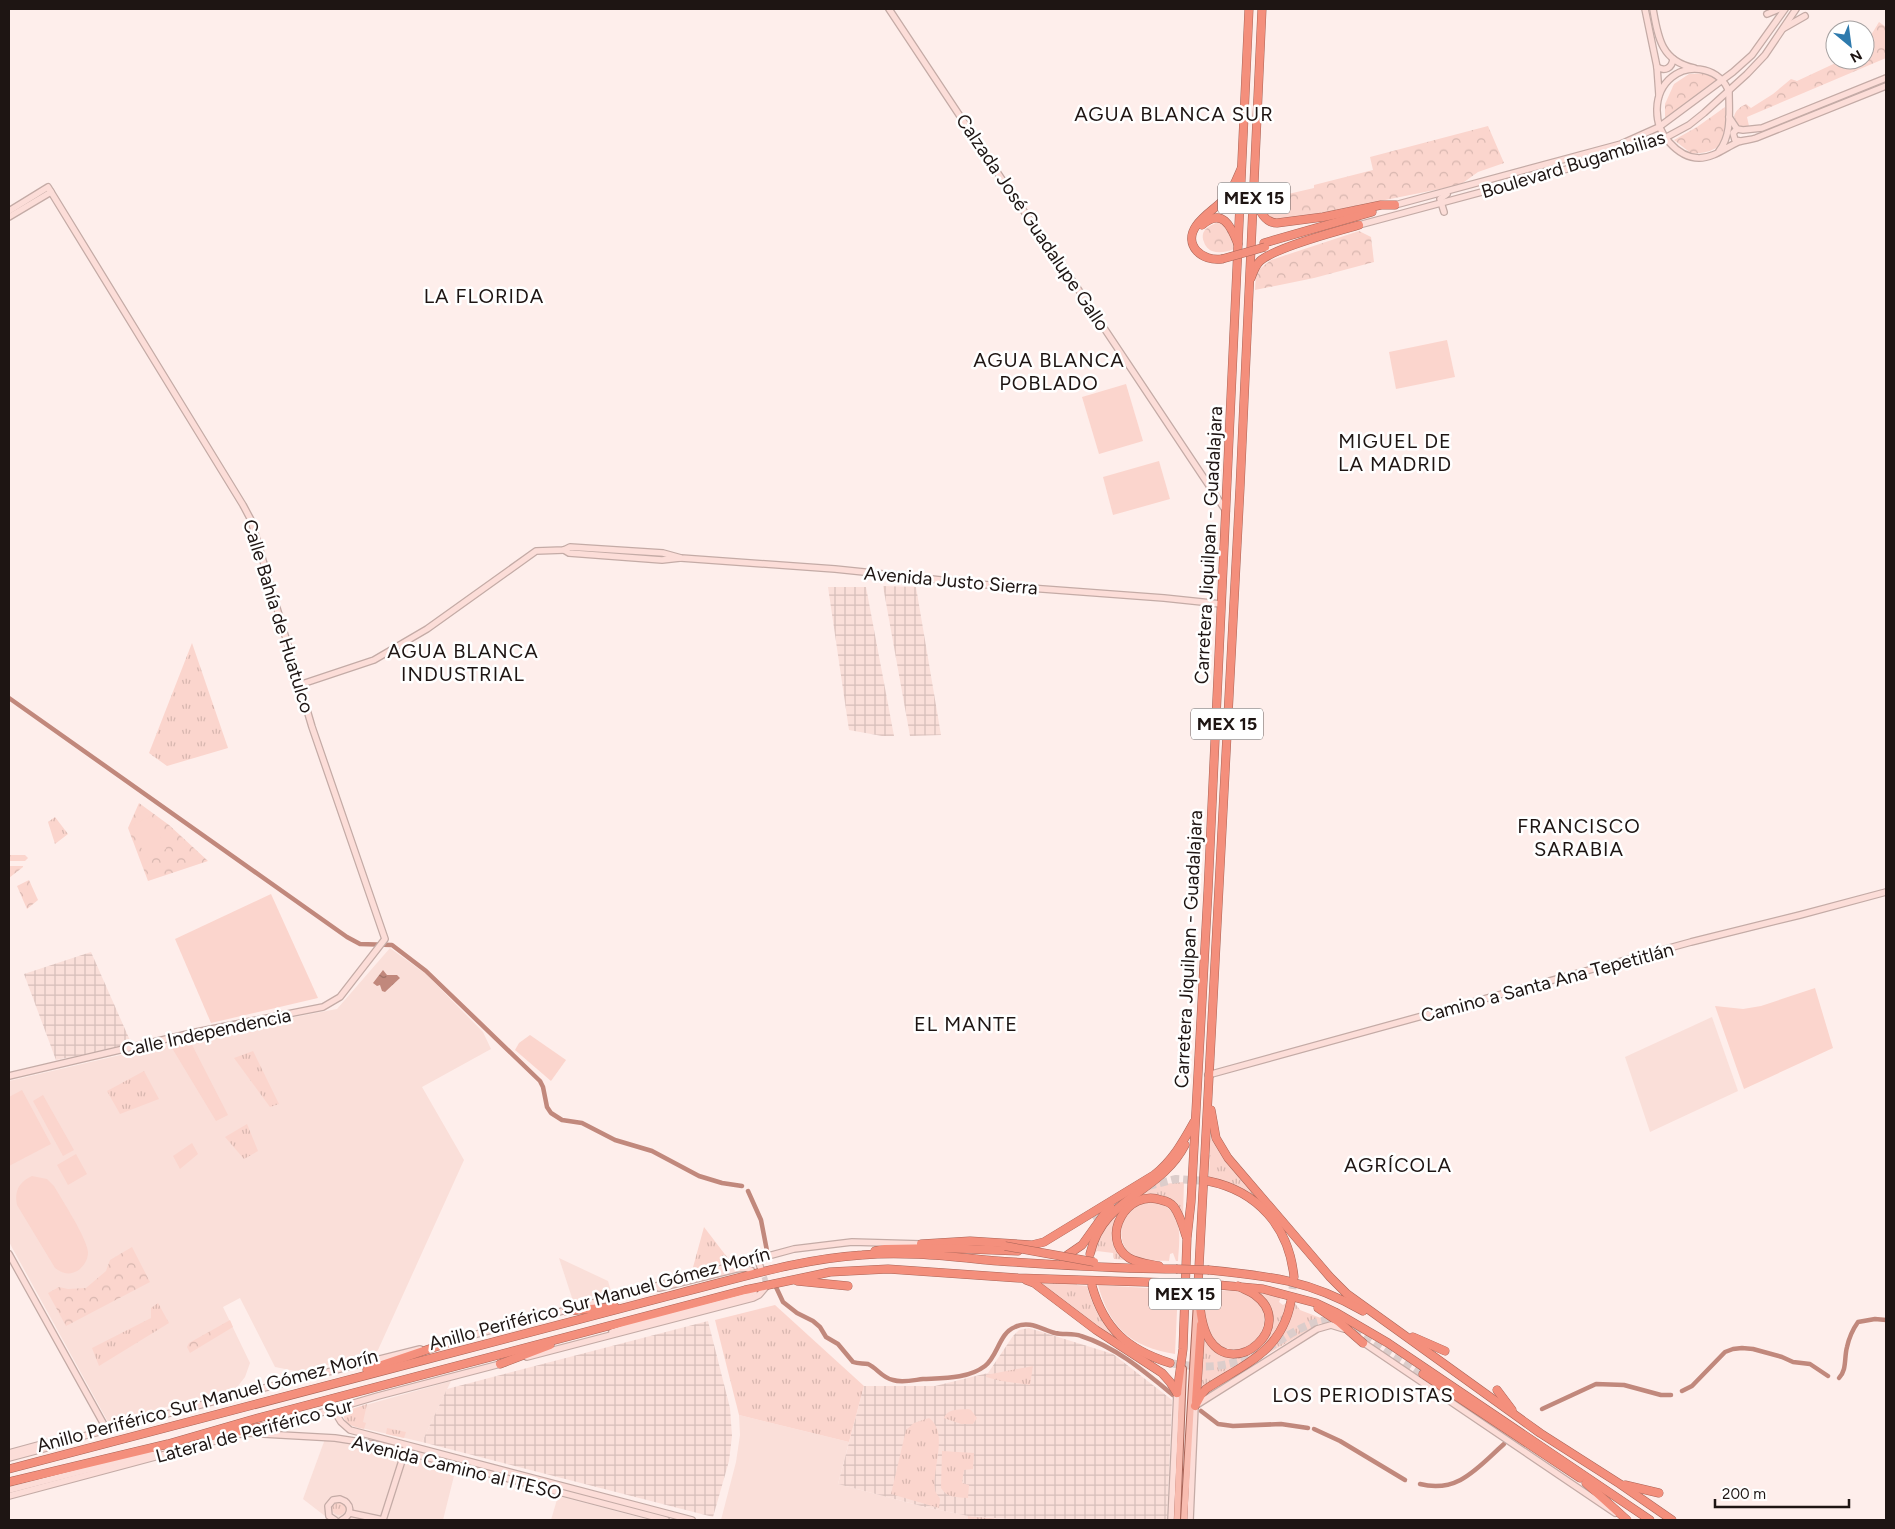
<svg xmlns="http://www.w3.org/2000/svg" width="1895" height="1529" font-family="Figtree,sans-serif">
<defs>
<pattern id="industrial-grid" width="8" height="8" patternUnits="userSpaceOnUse" patternTransform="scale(1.25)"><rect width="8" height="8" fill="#fadfd9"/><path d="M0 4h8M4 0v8" fill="none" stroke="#d6beb9"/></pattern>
<pattern id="grass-tufts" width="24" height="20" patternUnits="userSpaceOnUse" patternTransform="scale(1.25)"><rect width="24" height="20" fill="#fbd5cd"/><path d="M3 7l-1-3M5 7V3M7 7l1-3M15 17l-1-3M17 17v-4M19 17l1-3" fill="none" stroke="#d7b6af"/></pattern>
<pattern id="park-crowns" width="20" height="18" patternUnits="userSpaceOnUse" patternTransform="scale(1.25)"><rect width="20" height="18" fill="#fbd5cd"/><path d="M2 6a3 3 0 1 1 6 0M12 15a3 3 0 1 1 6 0" fill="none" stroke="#d7b6af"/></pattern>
<pattern id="water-ripples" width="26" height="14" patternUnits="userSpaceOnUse" patternTransform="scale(1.25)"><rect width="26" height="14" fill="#c1887c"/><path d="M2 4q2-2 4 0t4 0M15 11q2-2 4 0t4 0" fill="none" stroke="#9c6e64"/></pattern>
</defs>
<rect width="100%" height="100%" fill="#feeeeb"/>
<g fill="#fadfd9">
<path d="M390,948l36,26 57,58 8,17 -69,38 42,73 -86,190 -3,3 -75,19 -25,-5 -35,-69 -17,9 27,56 -5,14 -7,9 -6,4 -124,32 -99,-180v-161l223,-52 105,-20z"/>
<path d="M1712,1017l26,74 -88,41 -25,-75z"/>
<path d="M559,1258l49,23 3,10 -38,10z"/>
<path d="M451,1381l-29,61 -69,-16 -9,-8v-5l4,-3z"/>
<path d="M739,1415l110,27 -11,42 87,23 43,9v4h-247l15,-58 4,-27z"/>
<path d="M328,1437l128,31 -13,52h-102l-16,-4 -22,-17 22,-60z"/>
<path d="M558,1496l92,24h-99z"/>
</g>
<g fill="url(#industrial-grid)">
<path d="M883,586l33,1 25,148 -31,1z"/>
<path d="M828,587h38l28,149h-12l-33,-6z"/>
<path d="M91,952l41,93 -76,15 -32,-86z"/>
<path d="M708,1321l22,87 2,28 -3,25 -16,56 -291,-75 25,-53z"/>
<path d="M1029,1328l84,26 59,46 -5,120h-146l-53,-4 -43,-9 -87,-23 26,-98h71l53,-13 25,-37 6,-6z"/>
</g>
<g fill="url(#grass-tufts)">
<path d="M192,643l36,105 -61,18 -18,-13z"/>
<path d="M55,817l13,17 -13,10 -7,-22z"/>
<path d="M9,855h16l3,3 -3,3h-16z"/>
<path d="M253,1051l26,53 -9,3 -36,-49z"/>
<path d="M144,1071l15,28 -39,15 -13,-23z"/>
<path d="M247,1124l11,27 -14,8 -19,-22z"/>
<path d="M1210,1138l54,67c-17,-13 -34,-22 -55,-27z"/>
<path d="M1162,1178l1,6 21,-2 -1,33c-20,-42 -75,-13 -69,17 2,9 8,19 12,28l-12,-1 -1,-6 -16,-2 -3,4 5,-20 14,-23z"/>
<path d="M704,1227l26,34 -38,10z"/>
<path d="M1037,1281l40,2v2l10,1c7,25 16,39 35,58z"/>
<path d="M1260,1293l21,4 -2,5 4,3 6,-4c-4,12 -9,28 -18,39 -18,23 -50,32 -72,50l4,-55c10,22 34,29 54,13 4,-2 9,-7 10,-11 2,-5 1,-11 1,-16 1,-12 0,-19 -8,-28z"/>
<path d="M1294,1302l6,8 31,12 -13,2 -60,36z"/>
<path d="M158,1303l11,20 -70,43 -7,-18 59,-30v-10z"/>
<path d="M775,1305l89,81 -15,56 -110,-27 -24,-95z"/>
<path d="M1033,1366l-3,19 -29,-4 -15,-4v-2z"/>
<path d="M367,1404l-4,18 3,1 -2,6c-10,-2 -22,-5 -20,-17z"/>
<path d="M968,1409l3,1 6,8 -4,6h-12l-17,-6c4,-10 15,-8 24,-9z"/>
<path d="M929,1418c20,14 3,50 6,71 0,4 4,7 5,10l-1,9 -48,-14 15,-64 8,-7z"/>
<path d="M387,1428l19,4 -2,6 -18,-4z"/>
<path d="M942,1451l32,2 -1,16 -9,1 -2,13 7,2 -1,13c-11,-1 -21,0 -27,-10z"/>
<circle cx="339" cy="1508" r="7"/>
<path d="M968,1516l33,3 -1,1h-32z"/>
</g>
<g fill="url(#park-crowns)">
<path d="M1879,22l7,5v31l-139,59 2,9 -7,1 -5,-3 -3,-8c2,-6 6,-9 12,-12l5,4 22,-14 18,-15 6,2 45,-21h23v-15z"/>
<path d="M1709,73l10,7 -54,40v-16l9,-20 15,-10z"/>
<path d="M1725,107c2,7 1,13 0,20 -1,23 -14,25 -33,27l-18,-14 23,-13z"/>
<path d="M1488,126l16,37 -26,9 -18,13 -180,36 -9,-3 -8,-9v-17l8,6 43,-10v-3l59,-15 -3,-13z"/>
<path d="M1221,221l14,16v12c-7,2 -15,5 -23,2 -3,-1 -7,-5 -8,-9 -5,-13 7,-17 17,-21z"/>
<path d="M1359,231l12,6 3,25 -60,16 -59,12 1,-18 15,-12z"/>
<path d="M139,803l30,22 39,36 -60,20 -20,-53z"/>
<path d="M9,866h14v1l-14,11z"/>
<path d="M29,880l9,20 -11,9 -10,-23z"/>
<path d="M132,1247l18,35 -84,44 -18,-33 11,-6 9,2 18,-1 20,-17 4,-11z"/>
<path d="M230,1320l3,7 -43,26 -3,-6 2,-4z"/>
</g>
<g fill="#fbd5cd">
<path d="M1447,340l8,37 -59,12 -7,-37z"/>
<path d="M1126,384l17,57 -44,13 -17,-57z"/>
<path d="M1159,461l11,38 -57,16 -10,-38z"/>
<path d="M152,816l14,33 -20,9 -15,-33z"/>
<path d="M271,894l47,104 -107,25 -36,-84z"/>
<path d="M1815,988l18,60 -89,41 -29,-83 28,3 18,-3z"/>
<path d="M530,1035l36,25 -15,21 -36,-31 4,-7z"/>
<path d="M189,1039l39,76 -12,6 -47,-78z"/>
<path d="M22,1090l29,54 -42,22v-69z"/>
<path d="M43,1095l31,55 -11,6 -30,-55z"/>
<path d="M192,1143l6,11 -18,15 -7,-13z"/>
<path d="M76,1154l11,20 -19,11 -11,-20z"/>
<path d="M32,1176l15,3 7,7c8,14 33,52 34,66 0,7 -3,12 -8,17 -9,7 -17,5 -25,-1l-38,-63c-3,-14 2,-23 15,-29z"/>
<path d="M1153,1201c31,8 27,34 25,60h-2l-3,-8 -3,1 -1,7c-9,-1 -19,1 -28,-2 -25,-6 -25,-39 -7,-53 5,-4 13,-4 19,-5z"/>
<path d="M1098,1285l66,4 6,5 4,-5h4l-3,65c-44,-7 -65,-26 -77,-69z"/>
<path d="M1206,1291h3l4,6h2v-6c8,0 19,-2 27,0 3,1 7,4 10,6 30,20 0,65 -31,49 -8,-4 -14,-12 -16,-21 -2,-10 0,-23 1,-34z"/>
</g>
<path fill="url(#water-ripples)" d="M383,970l4,5h10l3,3 -15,14 -3,-1 -2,-6 -3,1 -4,-3z"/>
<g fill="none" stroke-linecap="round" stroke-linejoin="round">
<g stroke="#c1887c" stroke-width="4.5">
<path d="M9,698l338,239 13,7 32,1 34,26 114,110 3,6 4,20 4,6 11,7 20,3 33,17 37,11 47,25 23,7 20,3"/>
<path d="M748,1191l13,29 6,31"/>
<path d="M776,1287l7,15 14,11 16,8 7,6 6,10 12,7 15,18c5,2 10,1 15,2 9,4 14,14 25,16 9,3 21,0 30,-1 20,-1 45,0 62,-13 13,-10 14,-33 30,-39 14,-7 26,2 40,6 8,2 18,0 26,3 35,11 64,36 92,59"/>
<path d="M1839,1378c8,-8 5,-20 8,-31 2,-9 6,-18 11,-25l17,-3 11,1"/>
<path d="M1682,1391l10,-5 33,-34 8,-3 9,-1 11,1 29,8 11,5 17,2 18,12"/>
<path d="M1542,1409l54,-25 28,1 37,10h10"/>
<path d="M1201,1411l17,13 15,2 48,-2 27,4"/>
<path d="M1314,1429l26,12 65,39"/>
<path d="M1420,1484c38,10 58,-17 84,-40"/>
</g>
<path stroke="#dccdcb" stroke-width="5.5" stroke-dasharray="5.5 3" stroke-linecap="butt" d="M761,1269l4,10v9"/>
<g stroke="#dccdcb" stroke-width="8" stroke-dasharray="8 4" stroke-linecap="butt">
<path d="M1148,1186l28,-7 32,2"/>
<path d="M1092,1217l43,-25"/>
<path d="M1291,1301l3,-24"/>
<path d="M1268,1348c21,-13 45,-31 72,-28l83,54"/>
<path d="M1170,1363c36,6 55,5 88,-9"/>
</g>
<defs>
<g id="secondary">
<path d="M889,9l118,178 67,96 152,228"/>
<path d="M1645,9l12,58 2,28"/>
<path d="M1653,9c5,28 8,52 41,59"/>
<path d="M1767,14l12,-5"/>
<path d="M1784,28l21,-12"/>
<path d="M1657,67c8,5 15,1 16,-8"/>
<path d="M1729,117l8,12 6,1 19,-2 124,-50"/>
<path d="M1737,129l-4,4 2,7 5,1"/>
<path d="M1719,151c13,-16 10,-39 10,-59 -8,-23 -38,-30 -57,-15 -20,16 -19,48 -3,65 8,9 17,16 30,16 14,0 26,-10 39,-16 5,-2 12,-2 18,-4l130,-52"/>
<path d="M1395,205l226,-61 38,-17 74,-55 19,-17 33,-46"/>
<path d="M9,211l39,-24 195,318 8,15 61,207 73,212 -45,58 -17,10 -127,25 -187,44"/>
<path d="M1444,212l-4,-13 7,-5"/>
<path d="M9,217l42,-25"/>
<path d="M1359,225l234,-63 72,-24 24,-13 15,-12 43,-39 18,-19 31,-46"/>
<path d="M564,550l5,3 93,7 18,-2"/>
<path d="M299,685l75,-25 53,-31 109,-78 28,-1 6,-3 93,6 18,5 154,11 154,16 175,13 57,6"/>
<path d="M1208,1075l483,-133 109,-27 86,-23"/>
<path d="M9,1254l98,176"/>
<path d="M757,1258l4,11"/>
<path d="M659,1288l77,-19 9,-1 6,2"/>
<path d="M612,1332l15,-5 116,-30 11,-5"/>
<path d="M451,1341l343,-92 58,-7 69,2"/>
<path d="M1361,1341l254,172"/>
<path d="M527,1357l226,-59 6,-3 6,-7"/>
<path d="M333,1409l8,13 9,8 342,90"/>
<path d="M286,1423l92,-27 126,-33"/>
<path d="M246,1433l89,5 45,7 286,75"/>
<path d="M9,1453l44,-12 15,-1 39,-10 157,-42 156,-39"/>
<path d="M9,1458l45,-12 10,-5"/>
<path d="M9,1490l135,-35 11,-1"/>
<path d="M9,1496l232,-62"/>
<path d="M350,1513l33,7"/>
<path d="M335,1520l-6,-4 -1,-10 5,-6 7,-1c12,4 13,15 2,21"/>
<path d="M383,1520l23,-72"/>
<path d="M1171,1520l6,-127"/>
<path d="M1190,1520l5,-114 122,-77 14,-4 13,4"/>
</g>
<g id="primary">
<path d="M1177,1520l6,-151"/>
<path d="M1184,1520l13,-218"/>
</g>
<g id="highway">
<path d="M1255,199c4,10 9,24 22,24l46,-6 58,-12h14"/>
<path d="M1202,225c20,-18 29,1 36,19"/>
<path d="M1264,243l108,-31"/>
<path d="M1222,259c-20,3 -39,-14 -26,-33 8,-12 22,-19 31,-30 6,-7 10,-18 14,-27"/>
<path d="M1251,278c2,-6 4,-12 9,-17 16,-14 77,-30 99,-36"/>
<path d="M1211,1110l5,28 12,20 102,119 17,17 193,139 80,51 52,36"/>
<path d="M1208,1181c50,10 81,46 86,96"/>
<path d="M921,1244l49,-3 62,4 12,-3 110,-67c18,-14 29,-33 40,-53"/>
<path d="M875,1251l10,-2 57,-1 76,3"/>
<path d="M1090,1254c13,-58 70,-60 95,-109"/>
<path d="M1063,1258l19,-13 28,-39"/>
<path d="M1159,1266c-10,-2 -21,-3 -30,-8 -30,-20 -2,-70 32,-58 5,1 10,3 13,7 6,8 9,19 12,29"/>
<path d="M1209,1270c60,6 100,10 154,41"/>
<path d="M1026,1280l8,3 62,47 66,43 8,9 7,11"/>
<path d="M797,1281l51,5"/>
<path d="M1208,1284l55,5 53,14 19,9 53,31 262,177"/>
<path d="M1092,1286c12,43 36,64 78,77"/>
<path d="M1238,1286c5,3 12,5 17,9 42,30 -20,86 -46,44 -9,-15 -9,-35 -11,-53l42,-798 22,-479"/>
<path d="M1318,1308l21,14 24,21"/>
<path d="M566,1311l49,-4"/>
<path d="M1413,1337l32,14"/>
<path d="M500,1364l50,-19"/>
<path d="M367,1370l86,-29"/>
<path d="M1423,1374l157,104"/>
<path d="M1497,1390l15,20"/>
<path d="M1177,1393l6,-44 4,-111 4,-36 17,-311 41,-882"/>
<path d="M1196,1401l5,-76"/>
<path d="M1195,1406l6,-11 5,-6c38,-25 76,-37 85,-88"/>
<path d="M207,1437l81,-15"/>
<path d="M9,1469l671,-176c60,-15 120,-34 182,-38 45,-4 91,2 136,6 59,4 118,8 178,8"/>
<path d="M9,1482l159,-38 83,-24 494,-130 85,-18 58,-3 130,9 157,5"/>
<path d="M1586,1483l41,37"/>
<path d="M1625,1485l34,8"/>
</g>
</defs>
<use href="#secondary" stroke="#c4aba6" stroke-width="8"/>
<use href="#primary" stroke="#a96457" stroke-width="8"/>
<use href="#highway" stroke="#a96457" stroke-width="9"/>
<use href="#secondary" stroke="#fcddd8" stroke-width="5.5"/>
<use href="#primary" stroke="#f8bcb0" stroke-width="6"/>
<use href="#highway" stroke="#f48f7c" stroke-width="8"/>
<defs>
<g id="highway-bridge">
<path d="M1222,259l43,-12"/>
<path d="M1005,1246l89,16"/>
<path d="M1176,1269l33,1"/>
<path d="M1175,1283l33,1"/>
</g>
</defs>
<use href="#highway-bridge" stroke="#a96457" stroke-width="9" stroke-linecap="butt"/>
<use href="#highway-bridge" stroke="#f48f7c" stroke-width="8"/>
</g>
<g text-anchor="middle" stroke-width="5" stroke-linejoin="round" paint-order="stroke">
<g fill="#fff" stroke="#625b5a" stroke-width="1">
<rect x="1218" y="182.5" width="72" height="31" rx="4"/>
<rect x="1191" y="708.5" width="72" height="31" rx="4"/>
<rect x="1149" y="1278.5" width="72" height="31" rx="4"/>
</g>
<g font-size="18" font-weight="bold" fill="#1e1513">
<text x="1254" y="204">MEX 15</text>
<text x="1227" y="730">MEX 15</text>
<text x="1185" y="1300">MEX 15</text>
</g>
<g font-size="19" fill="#1e1513" stroke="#fff">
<text transform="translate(1573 164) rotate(-17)" y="7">Boulevard Bugambilias</text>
<text transform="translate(1033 222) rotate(56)" y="7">Calzada José Guadalupe Gallo</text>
<text transform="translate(1208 545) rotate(-87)" y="7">Carretera Jiquilpan - Guadalajara</text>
<text transform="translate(951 580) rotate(5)" y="7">Avenida Justo Sierra</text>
<text transform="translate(279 616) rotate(73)" y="7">Calle Bahía de Huatulco</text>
<text transform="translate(1188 949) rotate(-87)" y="7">Carretera Jiquilpan - Guadalajara</text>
<text transform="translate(1547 982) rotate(-15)" y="7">Camino a Santa Ana Tepetitlán</text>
<text transform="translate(206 1032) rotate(-12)" y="7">Calle Independencia</text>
<text transform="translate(599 1298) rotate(-15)" y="7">Anillo Periférico Sur Manuel Gómez Morín</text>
<text transform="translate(207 1400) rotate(-15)" y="7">Anillo Periférico Sur Manuel Gómez Morín</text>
<text transform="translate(254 1430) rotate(-15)" y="7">Lateral de Periférico Sur</text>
<text transform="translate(457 1467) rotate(14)" y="7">Avenida Camino al ITESO</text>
</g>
<g font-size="20" letter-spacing="1" fill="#1e1513" stroke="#fff">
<text x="1174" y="121">AGUA BLANCA SUR</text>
<text x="484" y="303">LA FLORIDA</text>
<text x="1049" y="367">AGUA BLANCA<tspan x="1049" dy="23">POBLADO</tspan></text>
<text x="1395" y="448">MIGUEL DE<tspan x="1395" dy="23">LA MADRID</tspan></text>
<text x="463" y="658">AGUA BLANCA<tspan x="463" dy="23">INDUSTRIAL</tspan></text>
<text x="1579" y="833">FRANCISCO<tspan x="1579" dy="23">SARABIA</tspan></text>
<text x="966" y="1031">EL MANTE</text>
<text x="1398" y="1172">AGRÍCOLA</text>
<text x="1363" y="1402">LOS PERIODISTAS</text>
</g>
</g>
<rect width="1895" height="1529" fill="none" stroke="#1e1513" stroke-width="20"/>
<g transform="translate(1850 45) rotate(151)"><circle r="24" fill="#ffffff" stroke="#a5a1a1"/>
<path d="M0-4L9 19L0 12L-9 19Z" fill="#2e7aad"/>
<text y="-8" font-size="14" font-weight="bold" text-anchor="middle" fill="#1e1513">N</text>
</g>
<path d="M1715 1499v8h134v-8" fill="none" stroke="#1e1513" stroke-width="2.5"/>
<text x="1722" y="1499" font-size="15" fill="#1e1513" stroke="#ffffff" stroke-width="4" paint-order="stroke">200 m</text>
</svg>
